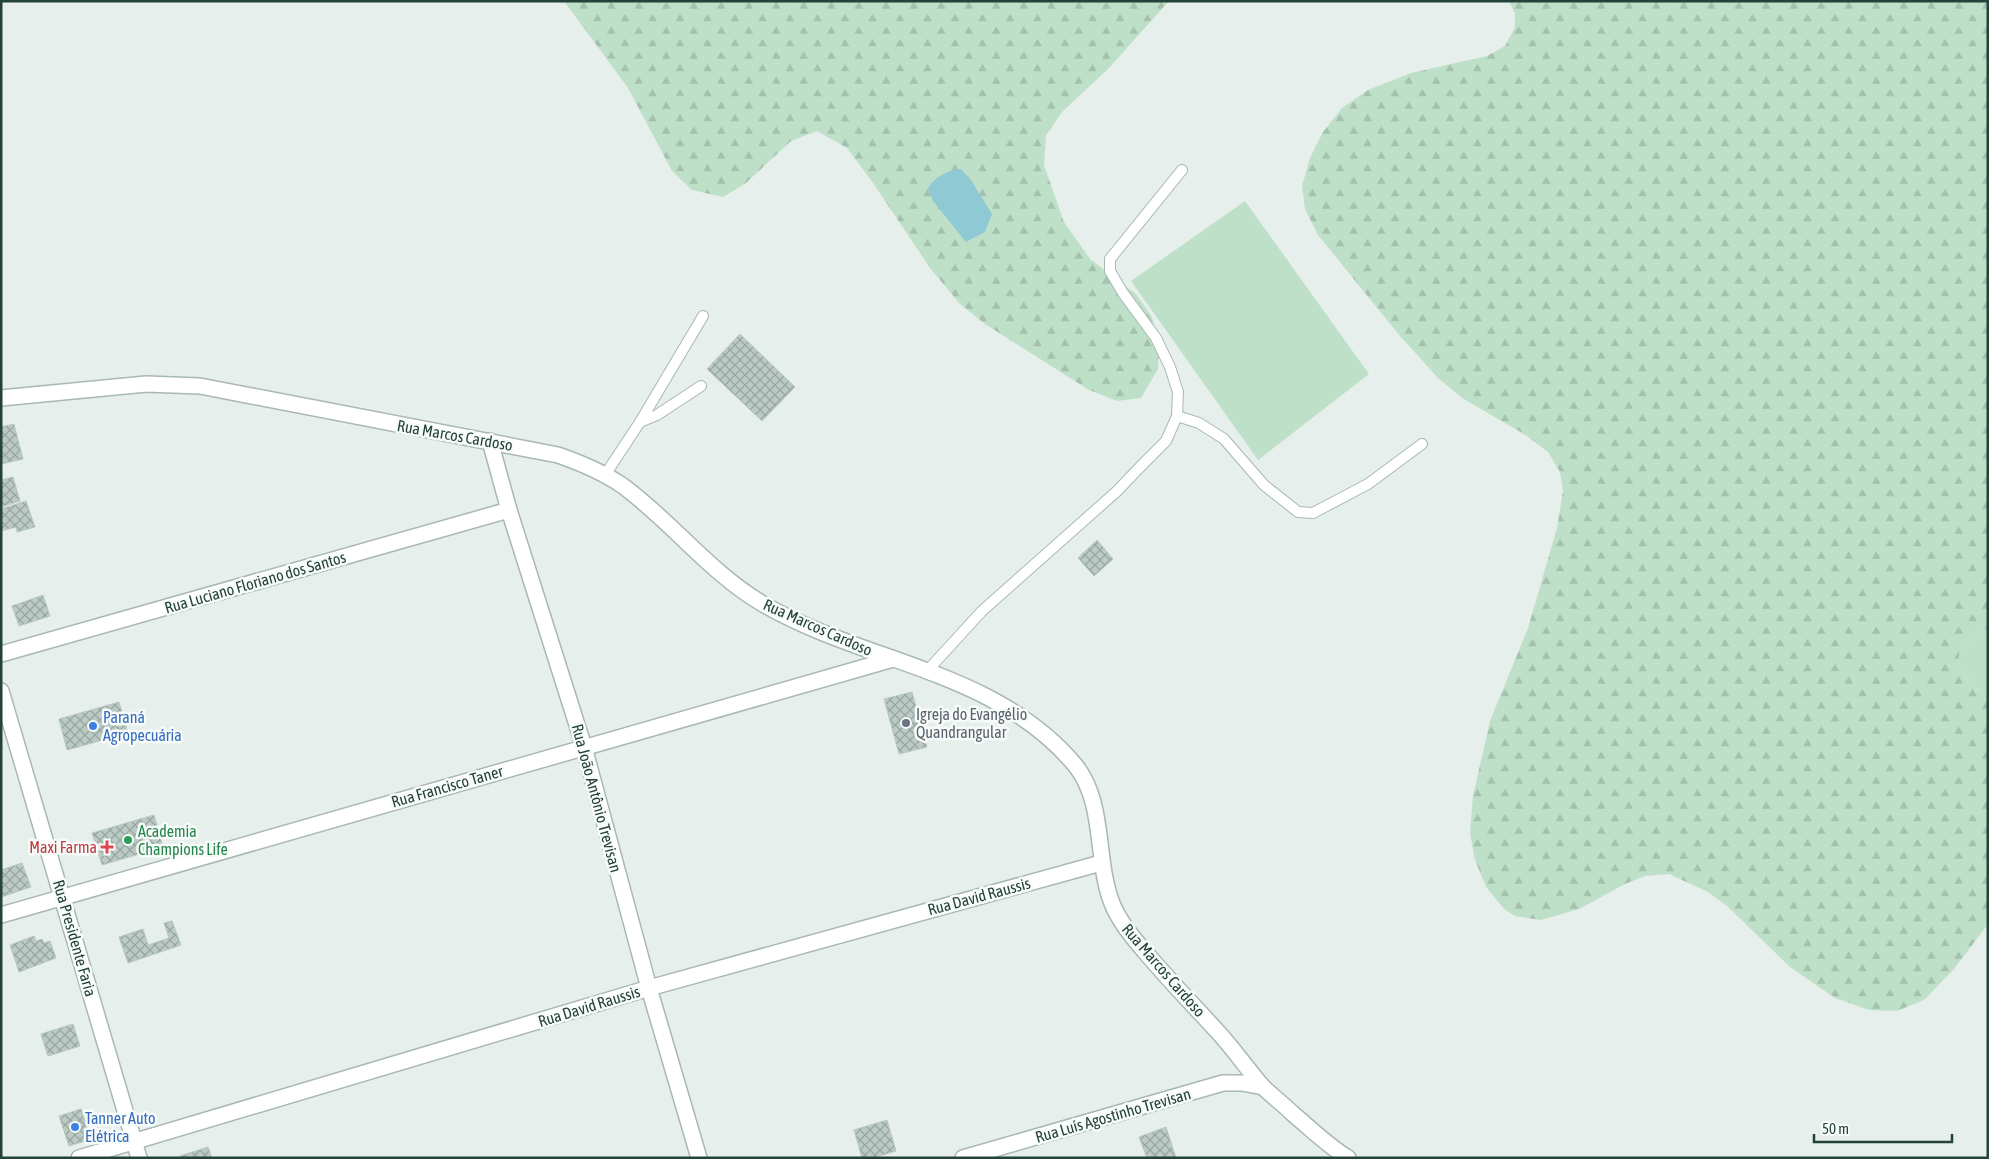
<svg xmlns="http://www.w3.org/2000/svg" width="1989" height="1159" font-family="'Asap Condensed',sans-serif">
<defs>
<pattern id="forest-firs" width="22" height="20" patternUnits="userSpaceOnUse" patternTransform="scale(1.25)"><rect width="22" height="20" fill="#bfe0c8"/><path d="M5 1l3.5 6h-7zM16 11l3.5 6h-7z" fill="#a4c1ad"/></pattern>
<pattern id="building-cross-hatch" width="8" height="8" patternUnits="userSpaceOnUse" patternTransform="scale(1.25)"><rect width="8" height="8" fill="#bbcac4"/><path d="M0 0l8 8M0 8l8-8" fill="none" stroke="#98a6a0"/></pattern>
</defs>
<rect width="100%" height="100%" fill="#e6efeb"/>
<g fill="#bfe0c8">
<path d="M1245,201l124,173 -111,86 -127,-179z"/>
<path d="M1988,628v66l-15,-7 -15,-23 2,-14 22,-19z"/>
</g>
<g fill="url(#forest-firs)">
<path d="M564,1h605l-60,67 -46,43 -17,24 -2,30 20,57 26,37 46,35 16,23 7,28 -1,24 -17,29 -24,3 -28,-11 -104,-66 -25,-20 -30,-36 -59,-88 -24,-32 -30,-17 -26,10 -45,42 -23,14 -31,-7 -20,-19 -44,-83z"/>
<path d="M1509,1h479v627l-6,3 -22,19 -2,14 15,23 15,7v230l-34,45 -30,31 -27,11 -28,-1 -34,-12 -45,-31 -63,-61 -19,-14 -39,-18 -24,2 -20,8 -46,25 -38,11 -26,-4 -11,-7 -18,-22 -11,-27 -5,-27 3,-37 17,-75 38,-93 29,-100 6,-37 -3,-19 -12,-20 -24,-18 -62,-36 -24,-20 -38,-42 -82,-101 -13,-26 -3,-23 8,-28 13,-26 19,-24 26,-18 43,-17 76,-17 18,-10 10,-19v-13z"/>
</g>
<path fill="#8ec9d4" d="M961,169l11,13 20,32 -7,18 -19,10 -33,-41 -5,-12c3,-10 22,-20 33,-20z"/>
<g fill="url(#building-cross-hatch)" stroke="#b8c9c2">
<path d="M740,334l55,53 -33,34 -55,-52z"/>
<path d="M14,424l9,35 -22,5v-37z"/>
<path d="M13,477l7,24 -19,6v-27z"/>
<path d="M26,501l9,26 -18,5 -1,-5 -15,4v-22z"/>
<path d="M1097,540l16,19 -19,17 -16,-18z"/>
<path d="M43,595l7,21 -31,10 -7,-20z"/>
<path d="M912,692l15,55 -28,7 -15,-55z"/>
<path d="M119,702l9,31 -61,17 -8,-31z"/>
<path d="M154,815l9,32 -61,18 -10,-32z"/>
<path d="M22,863l9,24 -30,10v-27z"/>
<path d="M172,921l9,24 -53,18 -9,-26 24,-8 5,16 21,-7 -5,-15z"/>
<path d="M34,936l2,5 6,-2 2,4 6,-2 6,17 -37,14 -9,-27z"/>
<path d="M73,1024l7,22 -32,10 -7,-22z"/>
<path d="M81,1109l10,30 -22,7 -10,-30z"/>
<path d="M887,1120l9,31 -23,7h-11l-8,-28z"/>
<path d="M1166,1127l10,31h-29l-8,-21z"/>
<path d="M208,1147l4,11h-31l-1,-2z"/>
</g>
<g fill="none" stroke-linecap="round" stroke-linejoin="round">
<defs>
<g id="service">
<path d="M1177,416l22,7 25,16 40,46 34,27 15,1 55,-29 54,-40"/>
<path d="M640,422l17,-7 44,-29"/>
<path d="M605,475l35,-53 63,-106"/>
<path d="M928,670l54,-59 134,-119 26,-27 24,-24 11,-25 1,-24 -8,-25 -14,-29 -33,-45 -13,-22v-12l72,-89"/>
</g>
<g id="minor">
<path d="M490,441l19,69 75,237 65,241 50,170"/>
<path d="M1,654l508,-144"/>
<path d="M1,915l892,-256"/>
<path d="M79,1158l570,-170 452,-125"/>
</g>
<g id="tertiary">
<path d="M1,398l145,-14 54,2 358,69c23,8 45,17 65,31 49,36 87,87 140,118 101,59 233,66 312,161 32,39 19,99 39,143 8,17 20,31 32,45 23,27 47,52 71,78 17,18 30,38 46,56 9,9 20,17 29,26 18,15 36,33 56,45"/>
<path d="M1,691l138,467"/>
<path d="M963,1158l260,-75h19l21,4"/>
</g>
</defs>
<use href="#service" stroke="#a8b8b2" stroke-width="12"/>
<use href="#minor" stroke="#a8b8b2" stroke-width="18"/>
<use href="#tertiary" stroke="#a8b8b2" stroke-width="18"/>
<use href="#service" stroke="#fff" stroke-width="10"/>
<use href="#minor" stroke="#fff" stroke-width="15"/>
<use href="#tertiary" stroke="#fff" stroke-width="15"/>
</g>
<circle fill="#6b7280" stroke="#f7fbf9" stroke-width="2" cx="906" cy="723" r="5"/>
<g fill="#3f7fe0" stroke="#f7fbf9" stroke-width="2">
<circle cx="93" cy="726" r="5"/>
<circle cx="75" cy="1127" r="5"/>
</g>
<circle fill="#2e9e5b" stroke="#f7fbf9" stroke-width="2" cx="128" cy="840" r="5"/>
<path fill="#e0444e" stroke="#f7fbf9" stroke-width="2" d="M104.5 839.5h5v5h5v5h-5v5h-5v-5h-5v-5h5z"/>
<g text-anchor="middle" stroke-width="5" stroke-linejoin="round" paint-order="stroke">
<g font-size="16" fill="#24423a" stroke="#f7fbf9">
<text transform="translate(455 435) rotate(10)" y="6">Rua Marcos Cardoso</text>
<text transform="translate(255 582) rotate(-16)" y="6">Rua Luciano Floriano dos Santos</text>
<text transform="translate(818 627) rotate(24)" y="6">Rua Marcos Cardoso</text>
<text transform="translate(447 786) rotate(-16)" y="6">Rua Francisco Taner</text>
<text transform="translate(597 798) rotate(75)" y="6">Rua João Antônio Trevisan</text>
<text transform="translate(979 896) rotate(-15)" y="6">Rua David Raussis</text>
<text transform="translate(75 938) rotate(74)" y="6">Rua Presidente Faria</text>
<text transform="translate(1164 970) rotate(49)" y="6">Rua Marcos Cardoso</text>
<text transform="translate(589 1006) rotate(-17)" y="6">Rua David Raussis</text>
<text transform="translate(1113 1115) rotate(-16)" y="6">Rua Luís Agostinho Trevisan</text>
</g>
<g font-size="16" fill="#5b616d" stroke="#f7fbf9" text-anchor="start">
<text x="916" y="720">Igreja do Evangélio<tspan x="916" dy="18">Quandrangular</tspan></text>
</g>
<g font-size="16" fill="#366cbe" stroke="#f7fbf9" text-anchor="start">
<text x="103" y="723">Paraná<tspan x="103" dy="18">Agropecuária</tspan></text>
<text x="85" y="1124">Tanner Auto<tspan x="85" dy="18">Elétrica</tspan></text>
</g>
<g font-size="16" fill="#27864d" stroke="#f7fbf9" text-anchor="start">
<text x="138" y="837">Academia<tspan x="138" dy="18">Champions Life</tspan></text>
</g>
<g font-size="16" fill="#be3a42" stroke="#f7fbf9" text-anchor="end">
<text x="97" y="853">Maxi Farma</text>
</g>
</g>
<rect width="1989" height="1159" fill="none" stroke="#24423a" stroke-width="5"/>
<path d="M1814 1134v8h138v-8" fill="none" stroke="#24423a" stroke-width="2.5"/>
<text x="1822" y="1134" font-size="15" fill="#24423a" stroke="#f7fbf9" stroke-width="4" paint-order="stroke">50 m</text>
</svg>
